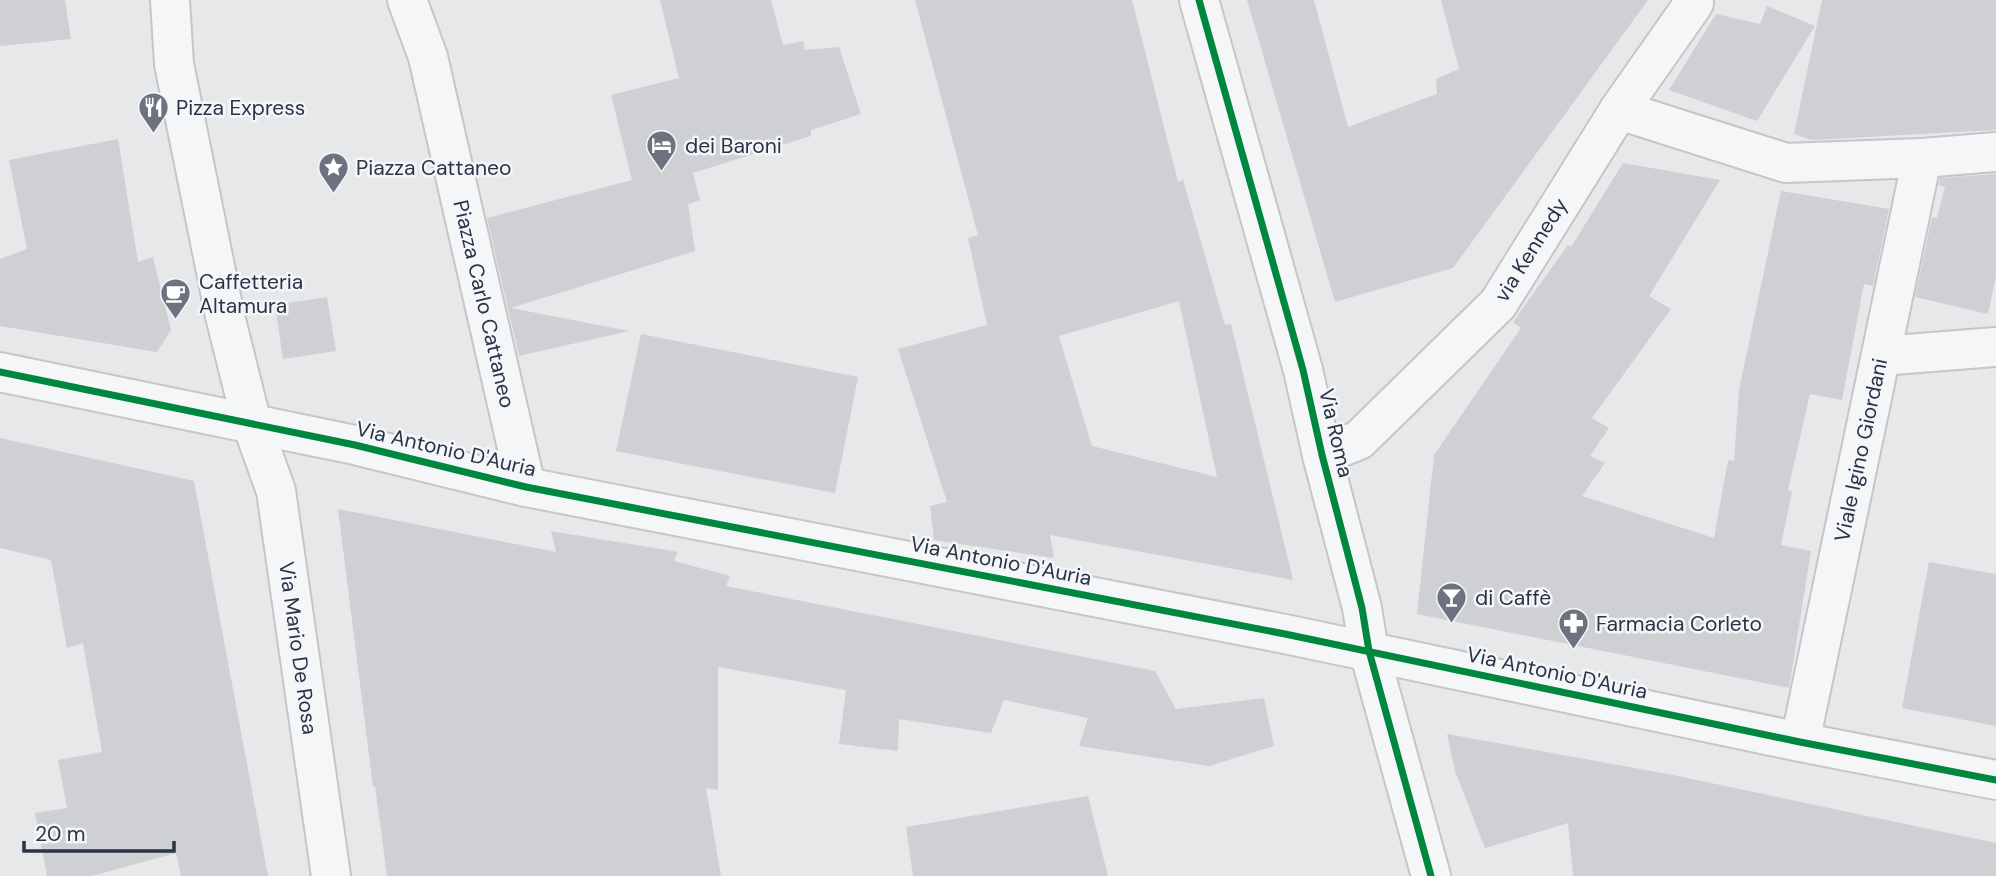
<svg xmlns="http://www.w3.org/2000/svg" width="1996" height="876" font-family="'DM Sans',sans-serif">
<rect width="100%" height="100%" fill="#e6e8ea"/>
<g fill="#ced0d3" fill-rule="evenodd">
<path d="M0,0h65l6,39 -71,7z"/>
<path d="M660,0h111l12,45 20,-4 2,9 34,-3 22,67 -50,16v6l-118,37 7,27 -12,4 7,47 -184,57 118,23 -110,25 -32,-138 145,-38 -21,-85 68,-17z"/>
<path d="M915,0h217l46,182 5,-2 42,145 6,-1 62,256 -243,-45 4,23 -120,-18 -4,-34 17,-4 -49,-153 89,-24 -19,-87 10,-3zM1179,301l38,176 -125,-31 -33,-110z"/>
<path d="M1247,0h67l34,127 89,-33 -1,-15 23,-10 -18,-69h207l-195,268 -118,34z"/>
<path d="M1822,0h174v130l-184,10 -18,-6z"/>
<path d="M1767,6l48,20 -58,95 -88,-31 47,-76 44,10z"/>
<path d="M118,139l20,123 15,-5 18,73 -14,22 -157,-26v-67l27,-10 -18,-89z"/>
<path d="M1623,163l97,17 -71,116 22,13 -79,109 17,10 -19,28 15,7 -23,33 132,42 14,-78 6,1 5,-71 42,-199 108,18 -16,77 -9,-2 -22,116 -32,-6 -22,96 4,2 -11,53 30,6 -22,137 -372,-74 17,-159 87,-127 -8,-6 55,-77 3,2z"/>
<path d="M1996,174v102l-8,38 -73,-17 17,-80 5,1 8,-31 -6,-2 1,-7z"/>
<path d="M327,297l9,54 -53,8 -8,-54z"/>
<path d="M641,334l217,43 -23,116 -219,-42z"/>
<path d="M0,438l194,43 74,395h-87l-5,-23 -84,23h-45l-12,-63 32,-5 -9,-48 44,-8 -19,-109 -16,5 -16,-88 -51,-12z"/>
<path d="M338,509l218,43 -5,-21 127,21 -4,9 56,15 -4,10 429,85 21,38 88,-11 10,48 -65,20 -130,-20 9,-28 -84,-18 -13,33 -92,-14 -1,32 -59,-7 7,-54 -128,-23v123l-12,-2 15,88h-334l-12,-90 -2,1z"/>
<path d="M1929,562l67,12v152l-94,-18z"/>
<path d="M1447,734l221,40 328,69v33h-423l-5,-53 -83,25 -30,-77z"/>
<path d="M1088,796l20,80h-195l-7,-49z"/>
</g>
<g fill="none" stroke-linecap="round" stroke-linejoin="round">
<defs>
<g id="minor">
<path d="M170,0l4,64 51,252 27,108 24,67 55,385"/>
<path d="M407,0l21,57 98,430"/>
<path d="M1199,0l104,370 19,85 40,153 7,43 62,225"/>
<path d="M1619,110l167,53 136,-5 74,-6"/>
<path d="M1881,356l115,-9"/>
<path d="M0,372l355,73 171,42 759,147 515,108 196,38"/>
<path d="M1322,455l37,-15 139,-136 121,-194 75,-107"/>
<path d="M1800,742l122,-584"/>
</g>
</defs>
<use href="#minor" stroke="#c4c6c8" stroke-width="42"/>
<use href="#minor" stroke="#f5f6f7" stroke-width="38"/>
<defs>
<g id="cycleway">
<path d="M1199,0l104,370 19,85 40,153 7,43 62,225"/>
<path d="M0,372l355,73 171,42 759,147 515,108 196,38"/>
</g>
</defs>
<use href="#cycleway" stroke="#f4f6f9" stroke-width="11"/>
<use href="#cycleway" stroke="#00873e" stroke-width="7"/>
</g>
<defs>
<symbol id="restaurant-pin" viewBox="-11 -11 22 30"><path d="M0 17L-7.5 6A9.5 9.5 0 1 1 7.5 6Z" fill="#6c737f" stroke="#f4f6f9"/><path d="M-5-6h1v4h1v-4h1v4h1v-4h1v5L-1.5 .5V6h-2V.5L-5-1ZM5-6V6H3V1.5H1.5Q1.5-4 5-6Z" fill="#fff"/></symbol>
<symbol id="hotel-pin" viewBox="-11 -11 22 30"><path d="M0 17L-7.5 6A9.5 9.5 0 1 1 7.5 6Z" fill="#6c737f" stroke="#f4f6f9"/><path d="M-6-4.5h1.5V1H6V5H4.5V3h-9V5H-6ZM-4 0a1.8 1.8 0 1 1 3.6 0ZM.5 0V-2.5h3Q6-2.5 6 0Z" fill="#fff"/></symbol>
<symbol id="sight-pin" viewBox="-11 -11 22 30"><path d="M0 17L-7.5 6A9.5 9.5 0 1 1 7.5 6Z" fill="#6c737f" stroke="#f4f6f9"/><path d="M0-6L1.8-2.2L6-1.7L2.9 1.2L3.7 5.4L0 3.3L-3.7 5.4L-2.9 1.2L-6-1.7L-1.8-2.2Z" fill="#fff"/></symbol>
<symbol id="cafe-pin" viewBox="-11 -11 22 30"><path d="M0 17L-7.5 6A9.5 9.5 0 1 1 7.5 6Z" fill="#6c737f" stroke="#f4f6f9"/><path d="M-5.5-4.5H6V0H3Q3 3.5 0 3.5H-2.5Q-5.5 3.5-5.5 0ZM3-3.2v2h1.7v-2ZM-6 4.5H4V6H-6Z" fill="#fff"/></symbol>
<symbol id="bar-pin" viewBox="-11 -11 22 30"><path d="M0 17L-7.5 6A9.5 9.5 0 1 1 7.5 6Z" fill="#6c737f" stroke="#f4f6f9"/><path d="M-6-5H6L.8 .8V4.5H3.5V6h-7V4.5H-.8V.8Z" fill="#fff"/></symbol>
<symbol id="pharmacy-pin" viewBox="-11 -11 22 30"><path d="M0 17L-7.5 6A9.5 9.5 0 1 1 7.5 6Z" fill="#6c737f" stroke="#f4f6f9"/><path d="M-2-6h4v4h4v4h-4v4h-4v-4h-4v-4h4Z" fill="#fff"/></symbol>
</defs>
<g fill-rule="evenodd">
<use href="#restaurant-pin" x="136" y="90" width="35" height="47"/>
<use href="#hotel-pin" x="644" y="128" width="35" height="47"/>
<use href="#sight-pin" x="316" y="150" width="35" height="47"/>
<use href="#cafe-pin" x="158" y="276" width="35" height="47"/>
<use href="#bar-pin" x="1434" y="580" width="35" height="47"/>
<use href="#pharmacy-pin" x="1556" y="606" width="35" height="47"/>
</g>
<g text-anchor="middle" stroke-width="5" stroke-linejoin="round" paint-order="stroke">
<g font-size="21" fill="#2b3445" stroke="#f4f6f9" text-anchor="start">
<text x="176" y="115">Pizza Express</text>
<text x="685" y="153">dei Baroni</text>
<text x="356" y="175">Piazza Cattaneo</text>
<text x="199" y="289">Caffetteria<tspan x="199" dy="24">Altamura</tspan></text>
<text x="1475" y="605">di Caffè</text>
<text x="1596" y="631">Farmacia Corleto</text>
</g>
<g font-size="21" fill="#2b3445" stroke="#f4f6f9">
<text transform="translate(1531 250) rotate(-58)" y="7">via Kennedy</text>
<text transform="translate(484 304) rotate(77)" y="7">Piazza Carlo Cattaneo</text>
<text transform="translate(1336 433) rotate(77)" y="7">Via Roma</text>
<text transform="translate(446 449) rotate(13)" y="7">Via Antonio D'Auria</text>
<text transform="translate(1861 450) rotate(-78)" y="7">Viale Igino Giordani</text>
<text transform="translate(1001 561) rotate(11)" y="7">Via Antonio D'Auria</text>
<text transform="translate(298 648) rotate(82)" y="7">Via Mario De Rosa</text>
<text transform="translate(1557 673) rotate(12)" y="7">Via Antonio D'Auria</text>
</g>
</g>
<path d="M24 841v10h150v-10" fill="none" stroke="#2b3445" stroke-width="3.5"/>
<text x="35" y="841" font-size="21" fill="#2b3445" stroke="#f4f6f9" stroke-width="5" paint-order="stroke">20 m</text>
</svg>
